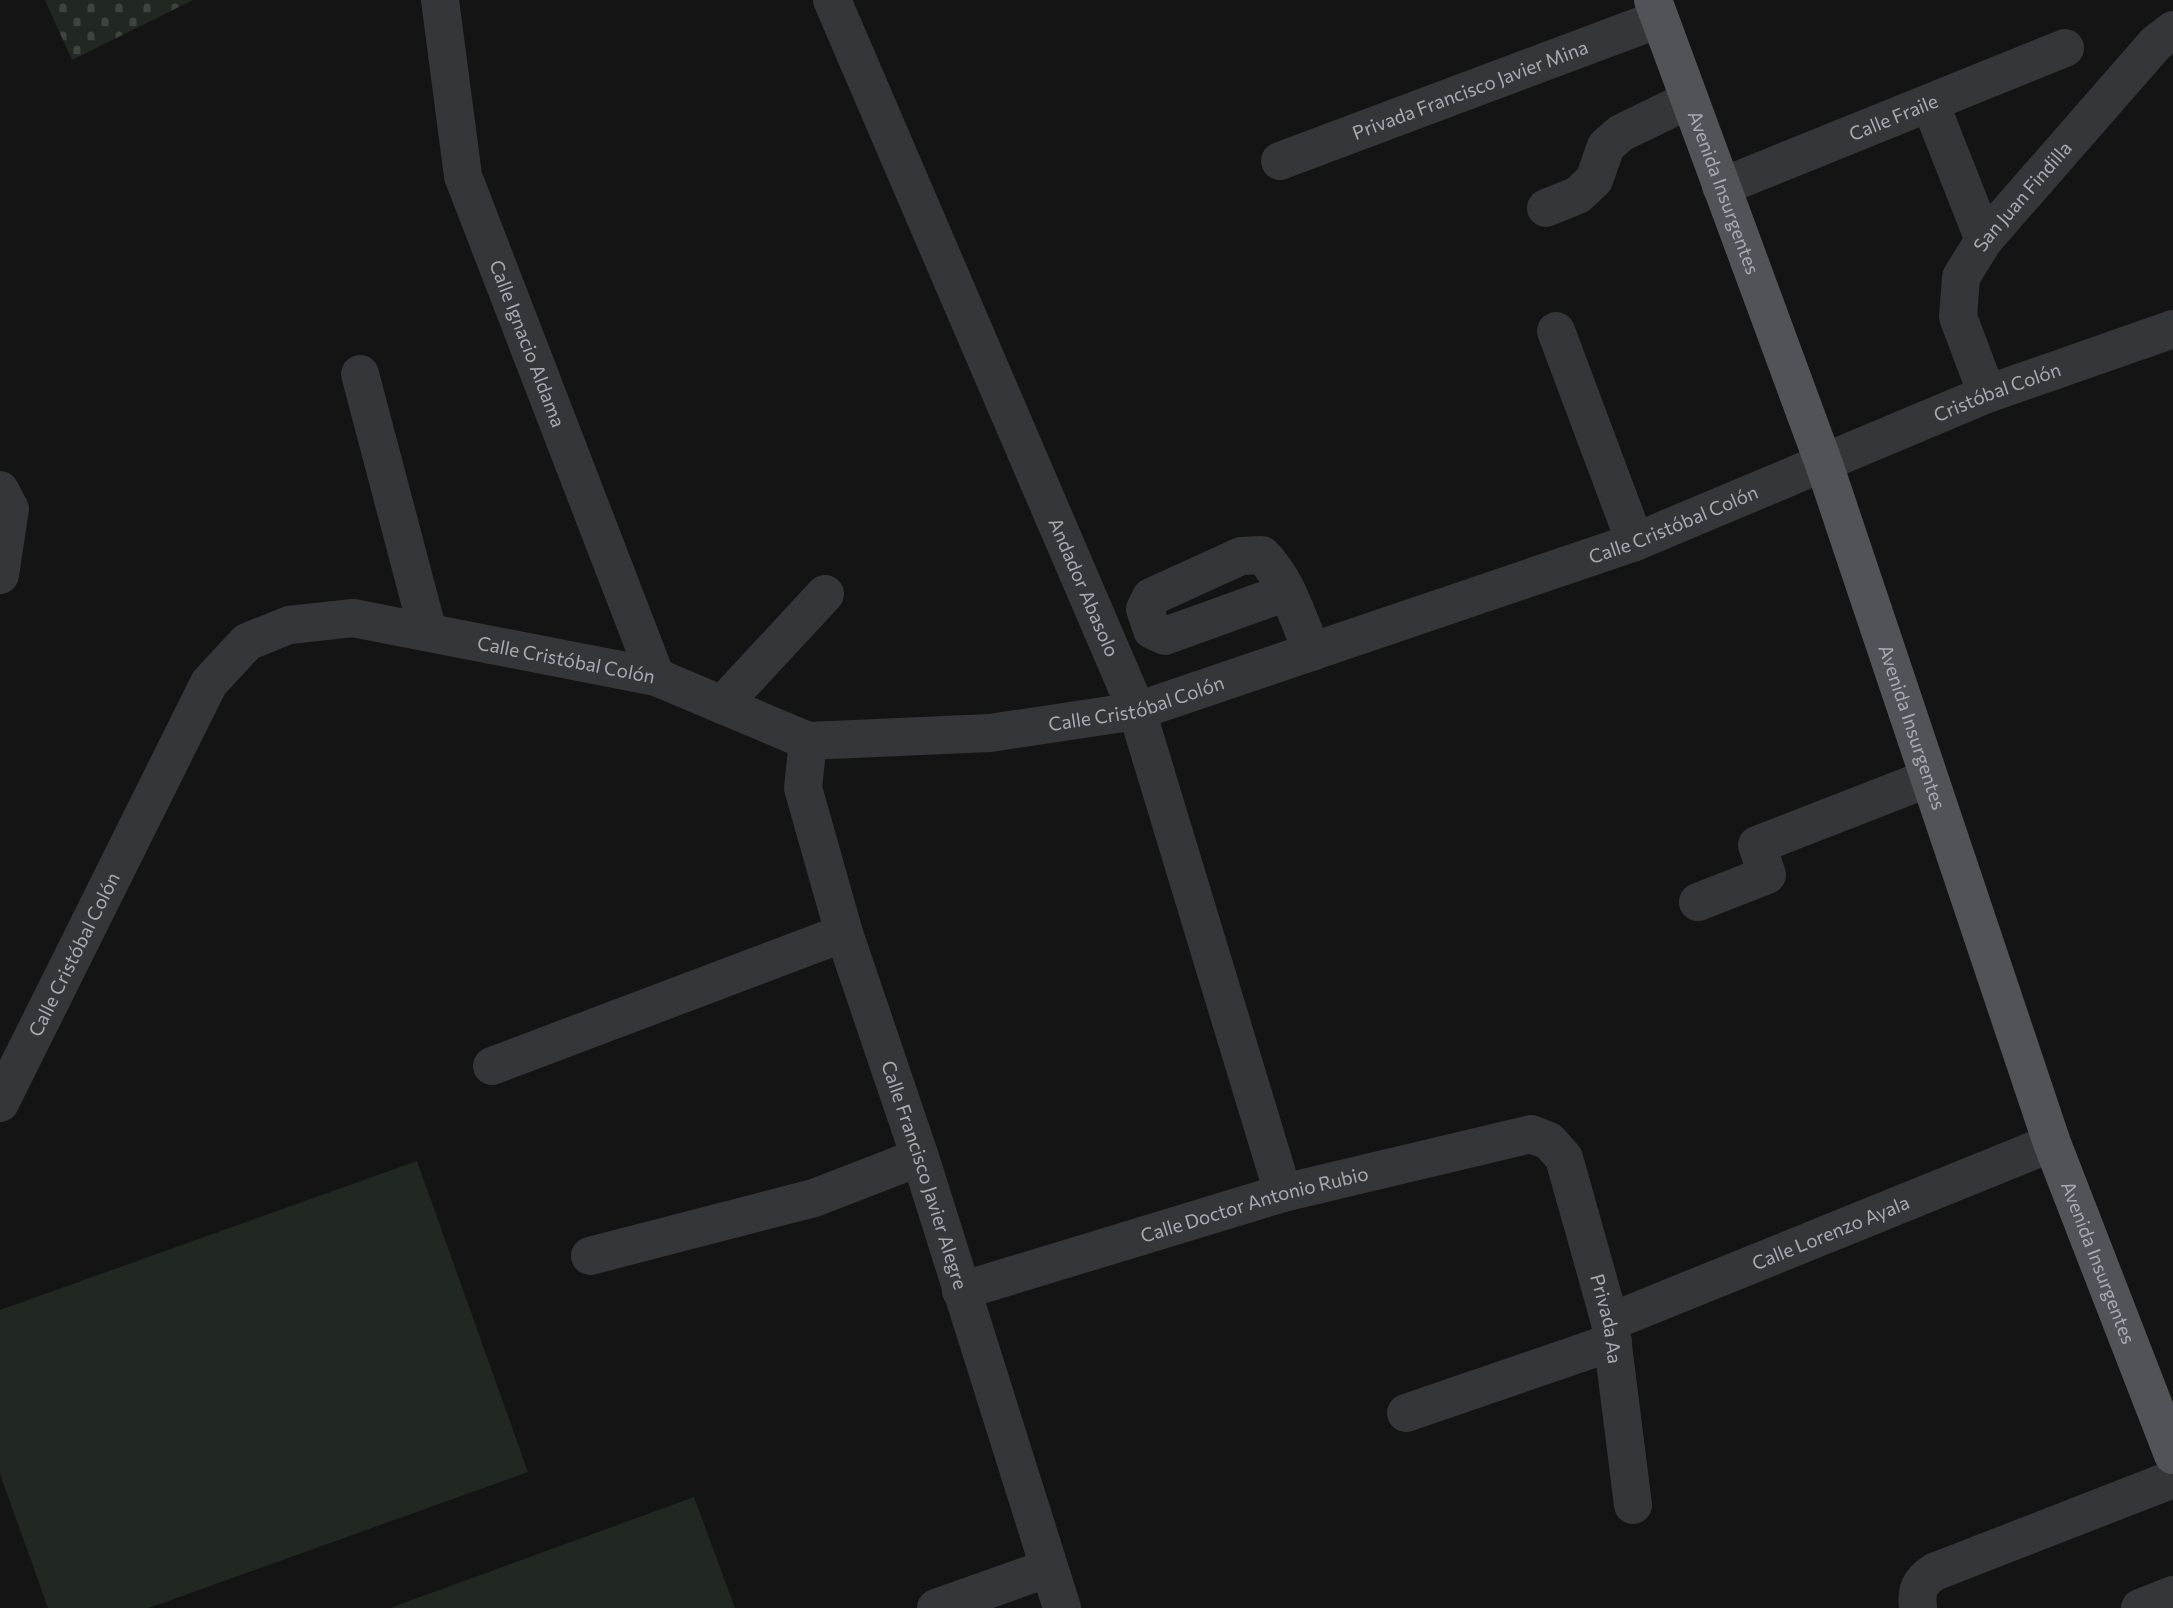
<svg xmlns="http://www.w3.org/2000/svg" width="2173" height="1608" font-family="Commissioner,sans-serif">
<defs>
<pattern id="cemetery-stones" width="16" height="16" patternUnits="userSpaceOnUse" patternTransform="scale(1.75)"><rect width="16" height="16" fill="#202821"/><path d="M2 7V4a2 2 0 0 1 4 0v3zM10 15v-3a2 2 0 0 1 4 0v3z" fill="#3e443f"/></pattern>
</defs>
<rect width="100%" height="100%" fill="#141415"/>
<path fill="url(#cemetery-stones)" d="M45,0h148l-121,60z"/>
<g fill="#202821">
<path d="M417,1161l111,311 -379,136h-101l-48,-134v-164z"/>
<path d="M694,1497l41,111h-345z"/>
</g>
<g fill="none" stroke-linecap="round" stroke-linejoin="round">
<g stroke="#35363a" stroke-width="38">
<path id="s1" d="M440,0l23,176 193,501"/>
<path id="s2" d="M832,0l305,711 146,482"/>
<path d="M1930,103l54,137"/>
<path id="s3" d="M1280,161l379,-142"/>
<path id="s4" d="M1721,187l344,-139"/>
<path d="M1546,208l32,-13 16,-15 12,-34 15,-13 68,-33"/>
<path d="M1556,331l79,211"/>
<path d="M360,374l68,258"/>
<path id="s5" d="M1987,394l-29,-77 3,-40 23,-37 172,-197 17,-13"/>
<path d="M0,490l10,19 -10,66"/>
<path d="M1287,592l-122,44 -13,-6 -7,-21 6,-12 90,-41 21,-1c26,26 36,64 50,97"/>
<path d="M722,705l103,-111"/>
<path id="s6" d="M808,741l-5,47 41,145 76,224 142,451"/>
<path d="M1698,902l69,-27 -10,-30 172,-67"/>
<path d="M492,1066l352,-133"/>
<path id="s7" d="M0,1103l209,-420 38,-41 42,-17 64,-7 303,59 152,64 182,-8 147,-22 498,-169 352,-148 186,-65"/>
<path d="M590,1256l224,-58 106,-41"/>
<path id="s8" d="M961,1291l322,-98 248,-59 18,7 15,17 46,164 23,183"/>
<path id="s9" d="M1610,1322l442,-179"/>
<path d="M1406,1413l207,-71"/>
<path d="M936,1608l113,-40"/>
<path d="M1918,1608c-2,-17 1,-26 16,-36l239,-93"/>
<path d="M2140,1608l33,-13"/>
</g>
<path stroke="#515359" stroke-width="38" id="s10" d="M1653,0l171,464 228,679 121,312"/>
</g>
<g text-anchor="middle" stroke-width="5" stroke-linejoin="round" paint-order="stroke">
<g font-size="19" fill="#a7abb5" stroke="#0f0f10">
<text dy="7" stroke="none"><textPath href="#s3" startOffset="203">Privada Francisco Javier Mina</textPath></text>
<text dy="7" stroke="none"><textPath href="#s4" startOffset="186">Calle Fraile</textPath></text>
<text dy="7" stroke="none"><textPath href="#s10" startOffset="205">Avenida Insurgentes</textPath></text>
<text dy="7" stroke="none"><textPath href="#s5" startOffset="224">San Juan Findilla</textPath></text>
<text dy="7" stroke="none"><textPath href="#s1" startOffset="357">Calle Ignacio Aldama</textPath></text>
<text dy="7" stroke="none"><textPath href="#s7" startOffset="2357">Cristóbal Colón</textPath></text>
<text dy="7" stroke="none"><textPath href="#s7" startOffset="2007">Calle Cristóbal Colón</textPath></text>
<text dy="7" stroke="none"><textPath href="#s2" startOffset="639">Andador Abasolo</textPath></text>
<text dy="7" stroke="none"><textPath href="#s7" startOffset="852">Calle Cristóbal Colón</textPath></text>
<text dy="7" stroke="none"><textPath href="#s7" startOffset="1440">Calle Cristóbal Colón</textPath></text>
<text dy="7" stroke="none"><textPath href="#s10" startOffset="772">Avenida Insurgentes</textPath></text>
<text dy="7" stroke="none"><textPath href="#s7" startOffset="166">Calle Cristóbal Colón</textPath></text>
<text dy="7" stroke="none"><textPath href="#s6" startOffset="453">Calle Francisco Javier Alegre</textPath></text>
<text dy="7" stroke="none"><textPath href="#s8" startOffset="306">Calle Doctor Antonio Rubio</textPath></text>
<text dy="7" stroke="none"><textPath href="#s9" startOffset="238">Calle Lorenzo Ayala</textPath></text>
<text dy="7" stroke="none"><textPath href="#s10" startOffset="1339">Avenida Insurgentes</textPath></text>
<text dy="7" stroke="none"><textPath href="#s8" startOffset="800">Privada Aa</textPath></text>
</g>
</g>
</svg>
